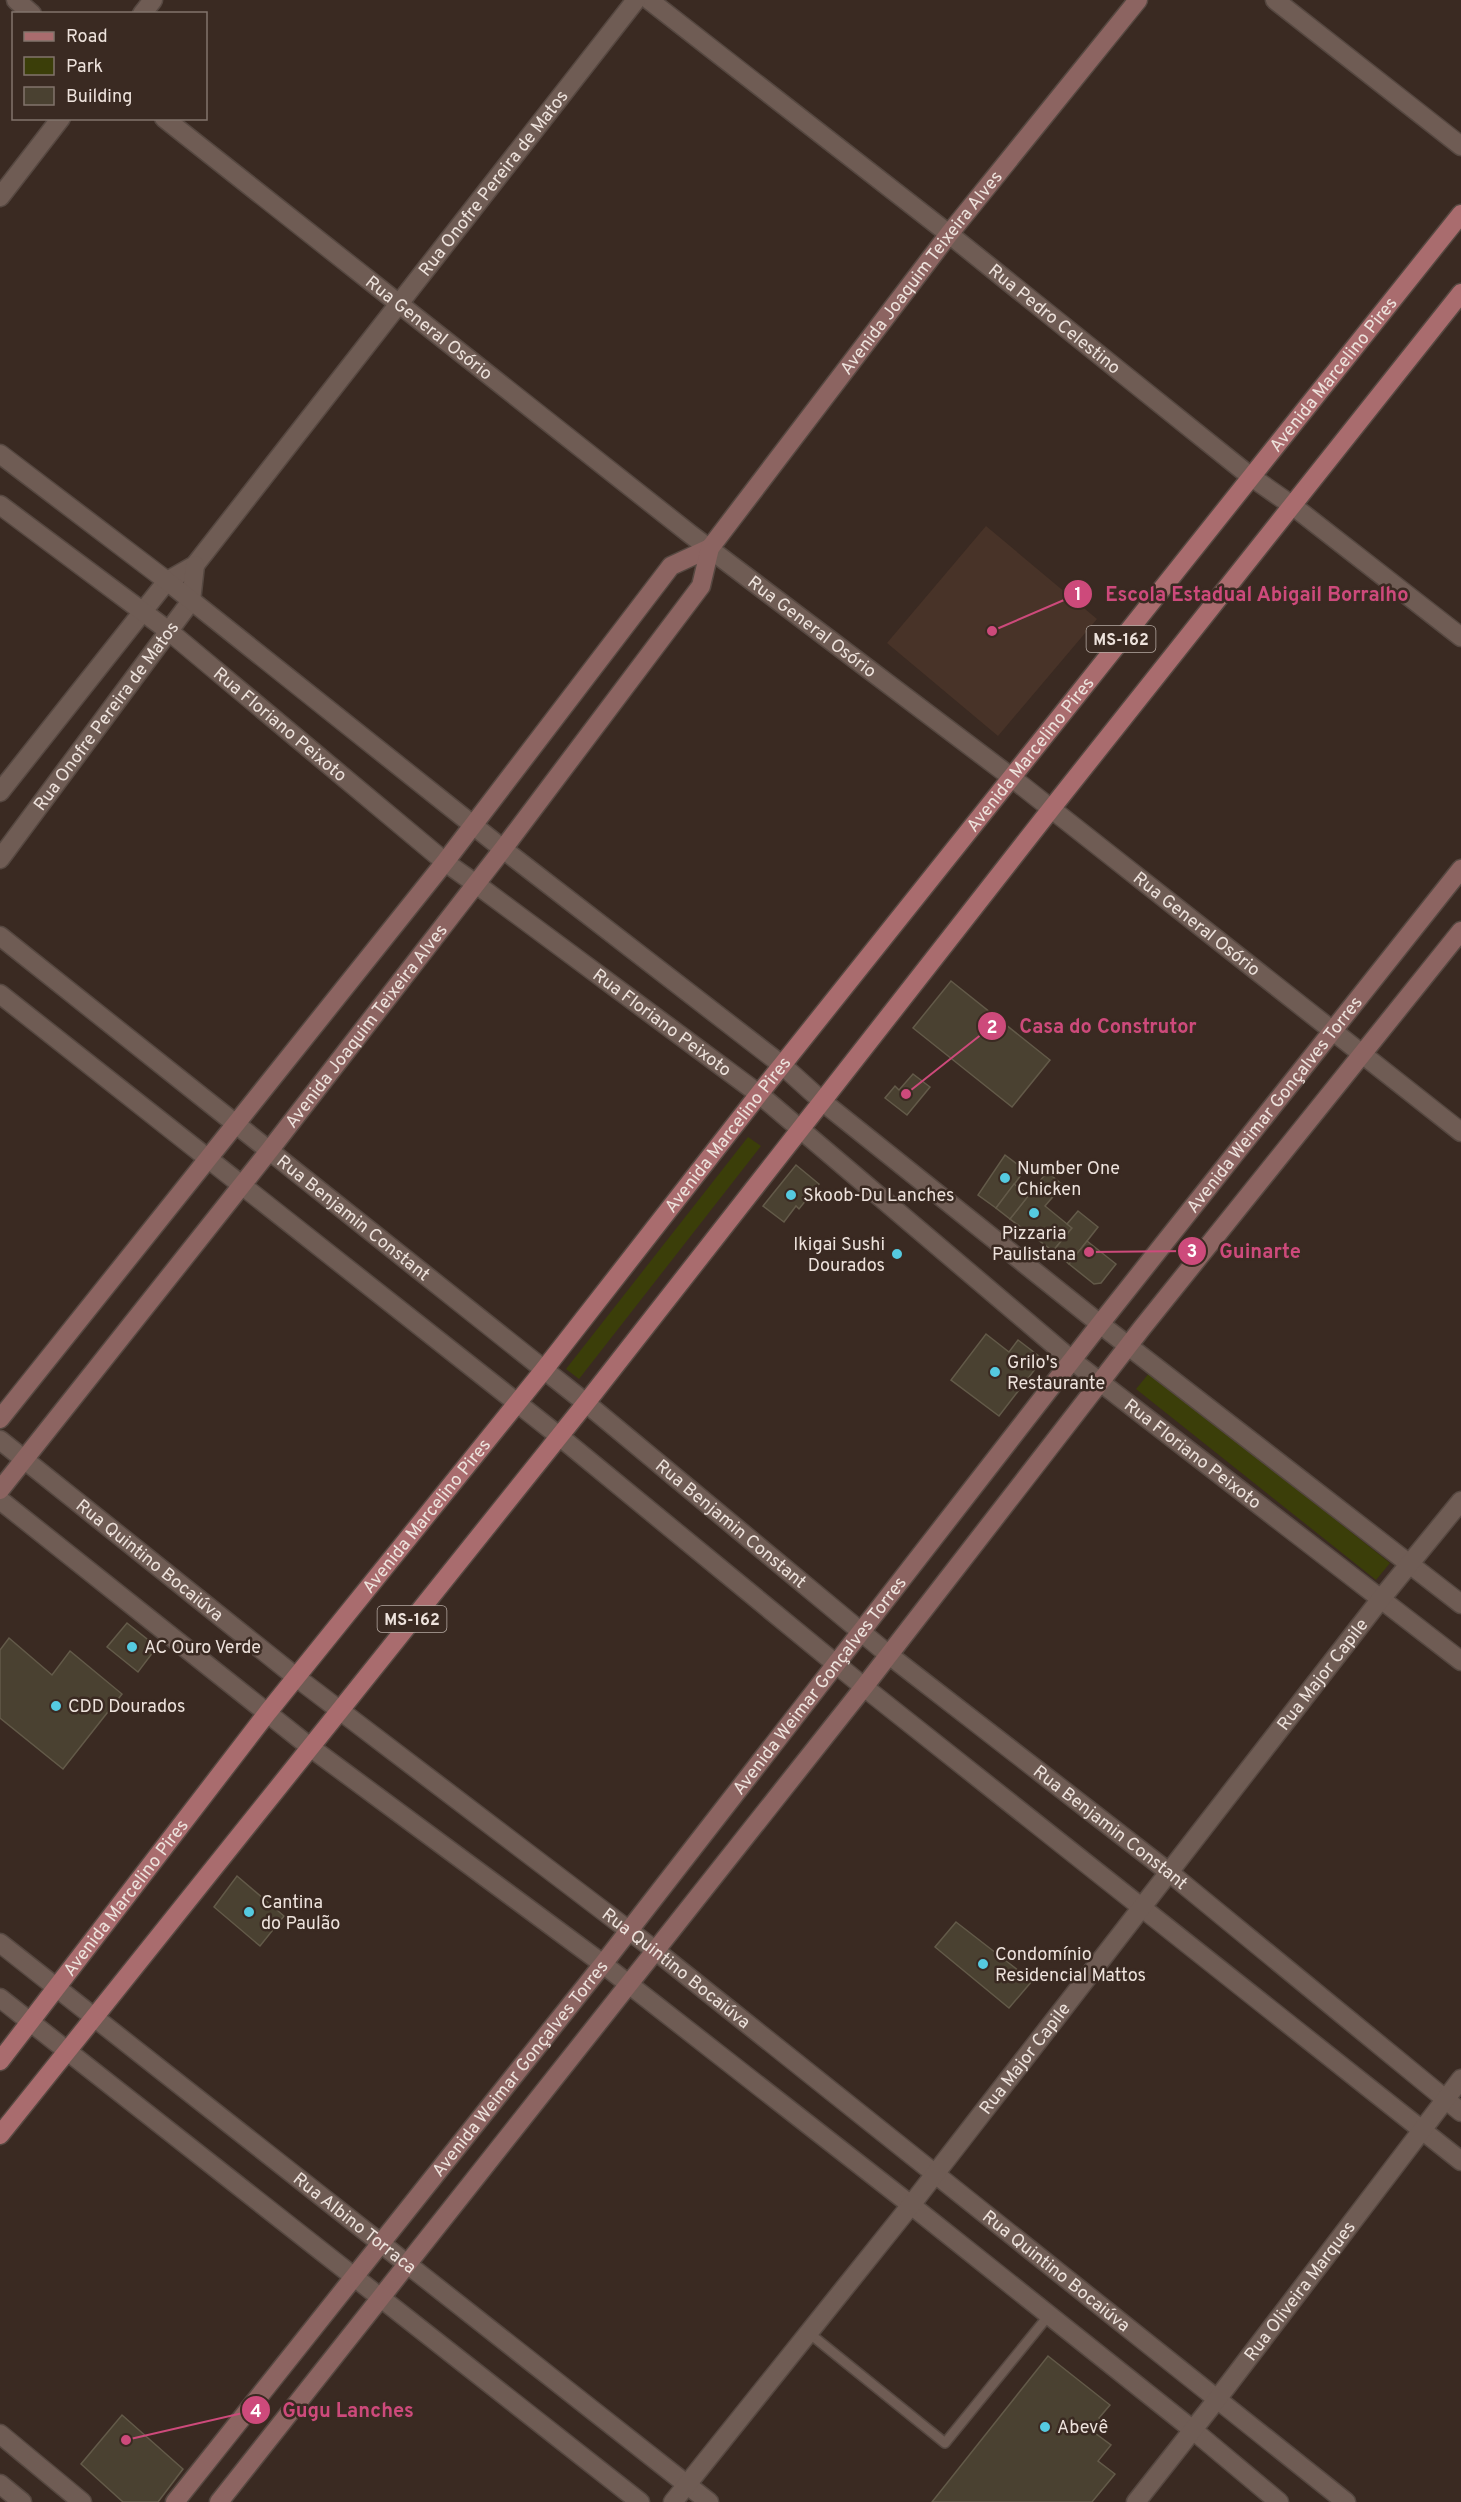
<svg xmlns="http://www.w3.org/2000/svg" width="1461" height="2502" font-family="Overpass,sans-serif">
<rect width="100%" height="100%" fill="#3a2a22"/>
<path fill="#483328" d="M986,526l111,93 -99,117 -111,-93z"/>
<g fill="#3b3e09">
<path d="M748,1137l13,9 -182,233 -13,-10z"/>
<path d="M1150,1372l240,191 -14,17 -240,-191z"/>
</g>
<g fill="#4a4131" stroke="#635a49" stroke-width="1.5">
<path d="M951,981l99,79 -38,47 -99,-79z"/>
<path d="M913,1074l17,13 -23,28 -22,-17 10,-12 4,4z"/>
<path d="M1005,1155l20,15 -29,38 -18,-13z"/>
<path d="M796,1165l23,19 -20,25 -3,-3 -12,16 -21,-16z"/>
<path d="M1047,1172l16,13 -18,21 27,22 -19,23 -43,-32z"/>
<path d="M1014,1184l15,11 -19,24 -14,-11z"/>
<path d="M1078,1211l20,16 -29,37 -16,-13 19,-23 -5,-4z"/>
<path d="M1087,1241l29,23 -15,19 -7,1 -25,-20z"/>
<path d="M986,1334l23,18 9,-12 21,16v8l-40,52 -48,-36z"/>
<path d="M127,1623l30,24 -19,25 -31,-25z"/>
<path d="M9,1638l43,37 18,-24 52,43 -59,75 -63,-51v-68z"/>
<path d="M237,1876l47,40 -24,30 -46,-39z"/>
<path d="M956,1922l76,59 -23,27 -74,-61z"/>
<path d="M1048,2356l62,49 -11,13 5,4 -9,11 16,12 -13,16 17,13 -23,28h-160z"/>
<path d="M122,2415l61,54 -25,33h-35l-42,-38z"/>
</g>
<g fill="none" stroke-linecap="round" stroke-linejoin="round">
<defs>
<path id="service" d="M809,2333l136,110 104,-128"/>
<g id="minor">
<path d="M16,0l16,14"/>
<path id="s1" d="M649,0l300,234 301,242 43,30 168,131"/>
<path d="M1275,0l186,146"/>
<path d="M142,14l11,-14"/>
<path id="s2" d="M164,118l526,416 321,243 450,355"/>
<path d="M0,197l61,-79"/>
<path id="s3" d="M0,792l167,-211 28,-16 441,-565"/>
<path d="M503,849l279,216 41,37 277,222 361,280"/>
<path id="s4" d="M0,859l191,-258 4,-36"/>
<path id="s5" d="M476,884l283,210 314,267 388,300"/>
<path id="s6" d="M0,936l586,467 303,252 281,218 291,239"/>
<path d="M0,994l559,442 305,251 597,474"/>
<path id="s7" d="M0,1440l296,237 360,274 690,551"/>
<path d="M0,1500l310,247 293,217 308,241 282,225 86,72"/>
<path id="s8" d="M0,1943l709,559"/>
<path d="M0,1998l640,504"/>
<path d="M0,2434l82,68"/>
<path d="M0,2484l22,18"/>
<path id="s9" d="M673,2502l238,-297 469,-605 81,-99"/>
<path id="s10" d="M1136,2502l82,-104 243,-319"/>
</g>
<g id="tertiary">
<path d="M0,454l167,127 336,268"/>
<path id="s11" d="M0,505l170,127 275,230 31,22"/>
</g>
<g id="secondary">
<path d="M0,1419l445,-557 226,-296 39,-18"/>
<path id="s12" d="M0,1490l269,-339 234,-302 198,-263 9,-38 239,-314 189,-234"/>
<path id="s13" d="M175,2502l428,-538 497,-640 361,-455"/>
<path d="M219,2502l645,-815 278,-359 319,-397"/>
</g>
<g id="primary">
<path id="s14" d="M0,2061l268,-349 275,-341 216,-277 702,-880"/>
<path d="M0,2135l586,-732 465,-594 410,-516"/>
</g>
</defs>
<use href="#service" stroke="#564841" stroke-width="12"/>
<use href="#minor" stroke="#564841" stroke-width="21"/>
<use href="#tertiary" stroke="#564841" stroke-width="21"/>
<use href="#secondary" stroke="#564841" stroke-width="21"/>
<use href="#primary" stroke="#564841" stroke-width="21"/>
<use href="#service" stroke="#6f5c54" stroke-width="9"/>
<use href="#minor" stroke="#6f5c54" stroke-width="18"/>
<use href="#tertiary" stroke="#6f5c54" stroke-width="18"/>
<use href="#secondary" stroke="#8c6461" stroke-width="18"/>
<use href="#primary" stroke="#a96c6e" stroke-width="18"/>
</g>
<g fill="#55cae0" stroke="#3a2a22" stroke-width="2">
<circle cx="1005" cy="1178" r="6"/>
<circle cx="791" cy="1195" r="6"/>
<circle cx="1034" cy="1213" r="6"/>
<circle cx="897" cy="1254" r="6"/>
<circle cx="995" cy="1372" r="6"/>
<circle cx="132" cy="1647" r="6"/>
<circle cx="56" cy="1706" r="6"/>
<circle cx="249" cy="1912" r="6"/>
<circle cx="983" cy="1964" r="6"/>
<circle cx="1045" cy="2427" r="6"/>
</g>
<g text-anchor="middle" stroke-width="5" stroke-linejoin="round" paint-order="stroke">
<g fill="#3a2a22" stroke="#b7aba4" stroke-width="1.5">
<rect x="1086.5" y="626" width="69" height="26" rx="4.5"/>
<rect x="377.5" y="1606" width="69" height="26" rx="4.5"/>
</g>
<g font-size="16" font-weight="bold" fill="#ede2dc">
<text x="1121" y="645">MS-162</text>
<text x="412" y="1625">MS-162</text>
</g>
<g font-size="18" fill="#ede2dc" stroke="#3a2a22">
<text dy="6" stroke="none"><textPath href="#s3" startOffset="786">Rua Onofre Pereira de Matos</textPath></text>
<text dy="6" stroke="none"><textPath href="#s12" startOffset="1530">Avenida Joaquim Teixeira Alves</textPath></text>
<text dy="6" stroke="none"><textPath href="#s1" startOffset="516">Rua Pedro Celestino</textPath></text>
<text dy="6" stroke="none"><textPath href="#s2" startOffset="338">Rua General Osório</textPath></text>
<text dy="6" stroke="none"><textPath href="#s14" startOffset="2150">Avenida Marcelino Pires</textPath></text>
<text dy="6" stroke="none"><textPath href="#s2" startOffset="824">Rua General Osório</textPath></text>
<text dy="6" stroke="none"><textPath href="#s4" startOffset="178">Rua Onofre Pereira de Matos</textPath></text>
<text dy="6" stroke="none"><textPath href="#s11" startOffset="356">Rua Floriano Peixoto</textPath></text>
<text dy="6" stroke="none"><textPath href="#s14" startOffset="1664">Avenida Marcelino Pires</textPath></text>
<text dy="6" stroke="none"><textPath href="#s2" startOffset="1310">Rua General Osório</textPath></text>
<text dy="6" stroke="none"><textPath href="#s5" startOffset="232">Rua Floriano Peixoto</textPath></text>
<text dy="6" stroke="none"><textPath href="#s12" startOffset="591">Avenida Joaquim Teixeira Alves</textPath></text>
<text dy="6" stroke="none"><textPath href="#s13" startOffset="1778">Avenida Weimar Gonçalves Torres</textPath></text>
<text dy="6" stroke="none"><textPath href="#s14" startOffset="1178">Avenida Marcelino Pires</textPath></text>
<text dy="6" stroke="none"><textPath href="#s6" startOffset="452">Rua Benjamin Constant</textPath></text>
<text dy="6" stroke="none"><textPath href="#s5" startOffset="916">Rua Floriano Peixoto</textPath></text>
<text dy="6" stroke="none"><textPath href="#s14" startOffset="692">Avenida Marcelino Pires</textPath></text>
<text dy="6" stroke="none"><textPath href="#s6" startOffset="938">Rua Benjamin Constant</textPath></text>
<text dy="6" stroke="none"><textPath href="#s7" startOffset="192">Rua Quintino Bocaiúva</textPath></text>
<text dy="6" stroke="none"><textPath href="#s9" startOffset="1052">Rua Major Capile</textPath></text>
<text dy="6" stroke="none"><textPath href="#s13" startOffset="1040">Avenida Weimar Gonçalves Torres</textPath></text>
<text dy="6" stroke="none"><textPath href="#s6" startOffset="1424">Rua Benjamin Constant</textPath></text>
<text dy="6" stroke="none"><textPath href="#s14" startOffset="206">Avenida Marcelino Pires</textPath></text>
<text dy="6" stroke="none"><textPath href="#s7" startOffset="858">Rua Quintino Bocaiúva</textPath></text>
<text dy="6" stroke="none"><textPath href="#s9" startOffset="566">Rua Major Capile</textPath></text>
<text dy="6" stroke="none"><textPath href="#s13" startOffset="554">Avenida Weimar Gonçalves Torres</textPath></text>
<text dy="6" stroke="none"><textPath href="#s8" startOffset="452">Rua Albino Torraca</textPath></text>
<text dy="6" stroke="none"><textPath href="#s7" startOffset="1344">Rua Quintino Bocaiúva</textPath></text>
<text dy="6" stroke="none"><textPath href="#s10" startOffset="267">Rua Oliveira Marques</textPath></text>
</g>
<g font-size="18" fill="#ede2dc" stroke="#3a2a22" text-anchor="start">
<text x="1017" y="1174">Number One<tspan x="1017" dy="21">Chicken</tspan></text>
<text x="803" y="1201">Skoob-Du Lanches</text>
<text x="1034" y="1239" text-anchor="middle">Pizzaria<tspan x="1034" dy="21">Paulistana</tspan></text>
<text x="885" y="1250" text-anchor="end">Ikigai Sushi<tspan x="885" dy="21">Dourados</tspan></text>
<text x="1007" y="1368">Grilo's<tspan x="1007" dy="21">Restaurante</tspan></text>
<text x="144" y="1653">AC Ouro Verde</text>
<text x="68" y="1712">CDD Dourados</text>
<text x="261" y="1908">Cantina<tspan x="261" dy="21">do Paulão</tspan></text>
<text x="995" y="1960">Condomínio<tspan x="995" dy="21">Residencial Mattos</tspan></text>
<text x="1057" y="2433">Abevê</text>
</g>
</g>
<path fill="none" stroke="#cd4a7b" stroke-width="2" d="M992 631L1078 594M906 1094L992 1026M1089 1252L1192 1251M126 2440L256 2410"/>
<g fill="#cd4a7b" stroke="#3a2a22" stroke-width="2">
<circle cx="992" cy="631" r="6"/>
<circle cx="906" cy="1094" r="6"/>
<circle cx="1089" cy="1252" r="6"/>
<circle cx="126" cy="2440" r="6"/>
<circle cx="1078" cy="594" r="15"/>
<circle cx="992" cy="1026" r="15"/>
<circle cx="1192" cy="1251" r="15"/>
<circle cx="256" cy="2410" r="15"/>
</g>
<g font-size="18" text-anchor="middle" font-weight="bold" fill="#fff">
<text x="1078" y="600">1</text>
<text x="992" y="1033">2</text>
<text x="1192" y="1257">3</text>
<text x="256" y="2417">4</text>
</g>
<g font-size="20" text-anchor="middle" font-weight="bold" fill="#cd4a7b" stroke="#3a2a22" stroke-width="5" stroke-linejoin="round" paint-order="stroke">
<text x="1257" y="601">Escola Estadual Abigail Borralho</text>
<text x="1108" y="1033">Casa do Construtor</text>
<text x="1260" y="1258">Guinarte</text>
<text x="348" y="2417">Gugu Lanches</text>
</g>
<rect x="12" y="12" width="195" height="108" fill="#3a2a22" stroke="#82746c" stroke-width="1.5"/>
<rect x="24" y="32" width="30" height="9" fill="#a96c6e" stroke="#82746c" stroke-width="1.5"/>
<text x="66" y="42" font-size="18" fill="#ede2dc">Road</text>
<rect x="24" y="57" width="30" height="18" fill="#3b3e09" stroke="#82746c" stroke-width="1.5"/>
<text x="66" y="72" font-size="18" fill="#ede2dc">Park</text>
<rect x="24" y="87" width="30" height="18" fill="#4a4131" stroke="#82746c" stroke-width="1.5"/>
<text x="66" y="102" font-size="18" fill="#ede2dc">Building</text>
</svg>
